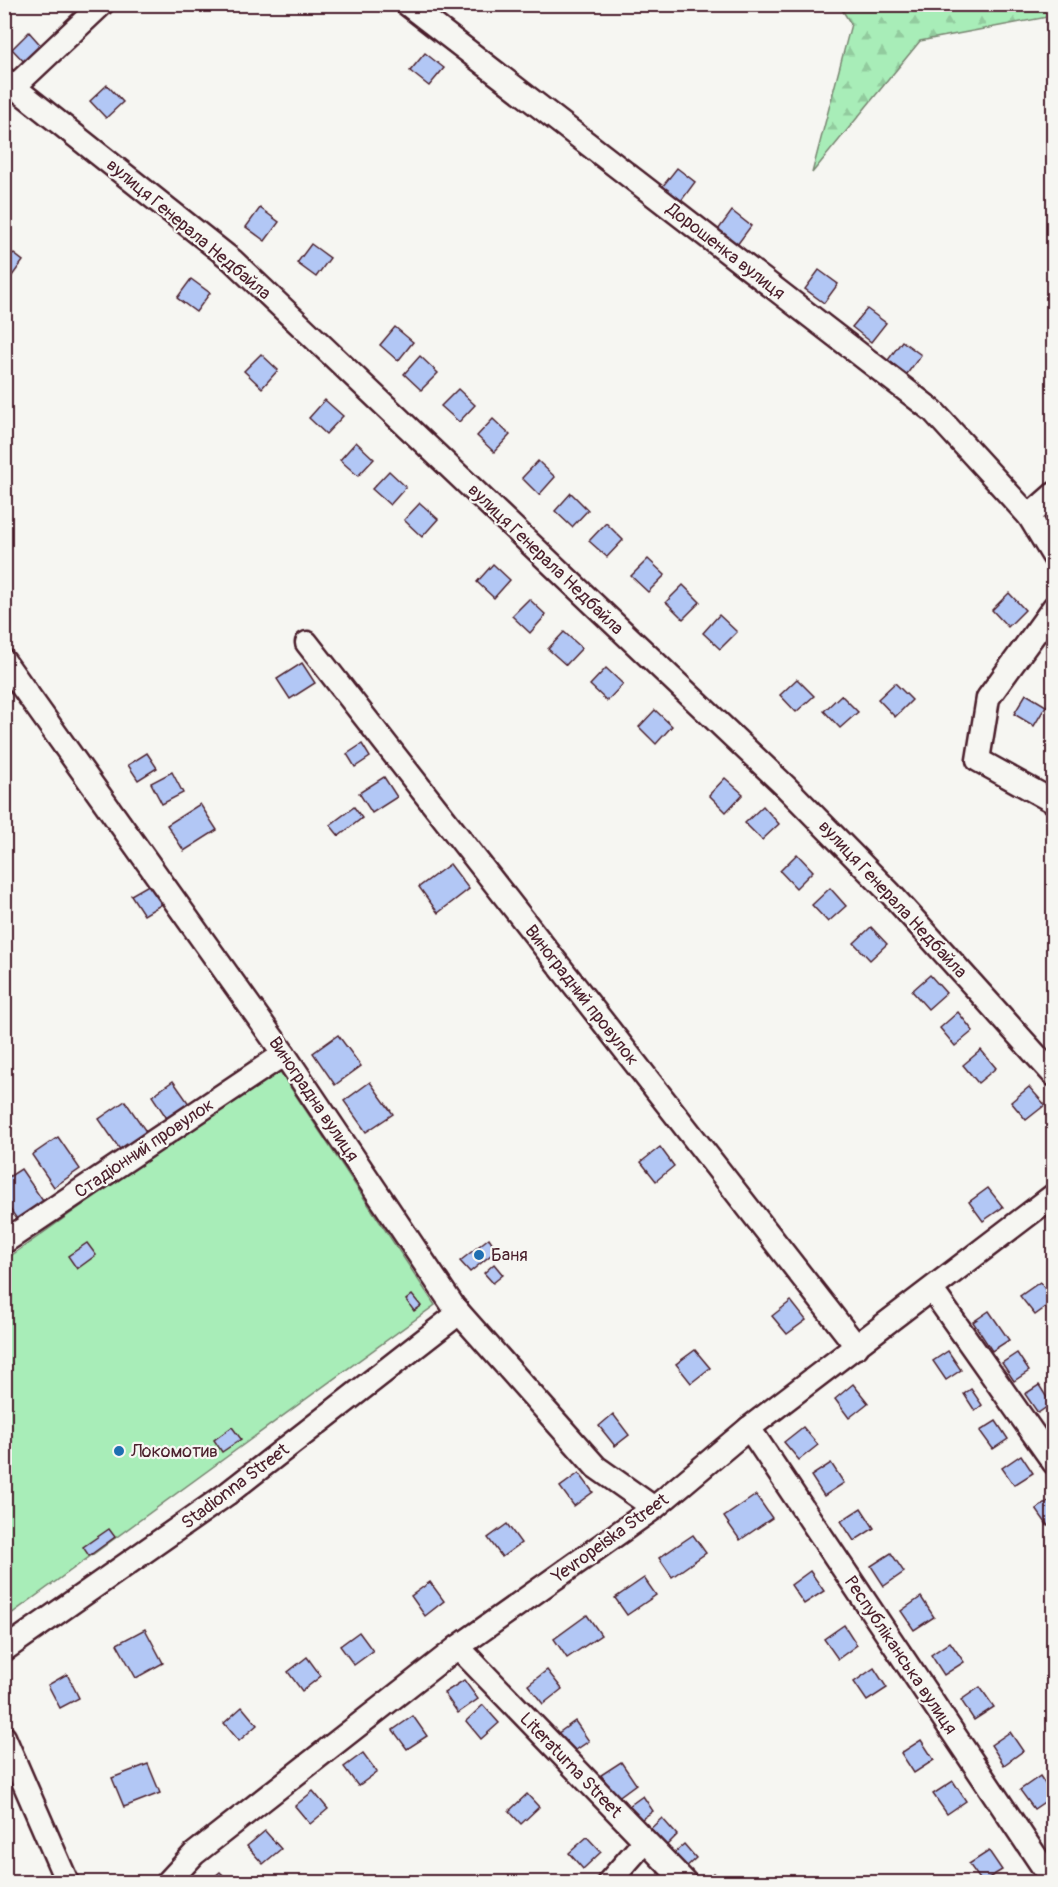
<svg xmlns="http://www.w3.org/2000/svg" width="1058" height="1887" font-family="Pangolin,sans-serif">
<defs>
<pattern id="forest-firs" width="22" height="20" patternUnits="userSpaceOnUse" patternTransform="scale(1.5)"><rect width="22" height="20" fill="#a8edb8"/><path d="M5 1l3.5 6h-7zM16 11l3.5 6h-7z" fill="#92cb9e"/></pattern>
</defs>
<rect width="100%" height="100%" fill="#f6f6f2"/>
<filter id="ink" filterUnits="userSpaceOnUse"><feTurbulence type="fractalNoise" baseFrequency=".0167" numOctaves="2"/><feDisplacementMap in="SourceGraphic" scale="12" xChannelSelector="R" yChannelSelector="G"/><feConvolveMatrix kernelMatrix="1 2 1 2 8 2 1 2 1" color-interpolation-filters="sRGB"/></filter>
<g filter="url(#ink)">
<path fill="url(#forest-firs)" stroke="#798672" stroke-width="1.5" d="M839,5h214v11l-133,25 -108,132 39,-149z"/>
<path fill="#a8edb8" stroke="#798672" stroke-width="1.5" d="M277,1067l158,238 -424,309 -6,-16v-338z"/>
<g fill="#b2c7f5" stroke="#4a1f2b" stroke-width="1.5">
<path d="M460,4h15l-6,8z"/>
<path d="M29,32l16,18 -17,16 -16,-17z"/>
<path d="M425,53l19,15 -15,18 -19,-15z"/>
<path d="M107,85l16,17 -17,16 -16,-17z"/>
<path d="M677,168l18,14 -14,19 -19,-14z"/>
<path d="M260,208l19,14 -14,19 -19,-14z"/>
<path d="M732,211l19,15 -14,19 -19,-15z"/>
<path d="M311,244l19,14 -14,19 -19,-14z"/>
<path d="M5,247l18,14 -14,19 -5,-3z"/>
<path d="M819,270l19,14 -14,19 -19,-14z"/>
<path d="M191,279l19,14 -14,19 -19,-14z"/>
<path d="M867,309l19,14 -15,19 -19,-15z"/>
<path d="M395,327l18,15 -15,19 -18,-16z"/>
<path d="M902,341l19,14 -14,19 -19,-14z"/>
<path d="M261,354l17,16 -16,18 -18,-17z"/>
<path d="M420,356l18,17 -17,17 -17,-16z"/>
<path d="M458,389l17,16 -16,17 -18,-16z"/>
<path d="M325,400l18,16 -17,18 -17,-16z"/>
<path d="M493,419l17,16 -16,17 -17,-16z"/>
<path d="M356,442l18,17 -16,17 -18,-16z"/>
<path d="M538,461l17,16 -16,18 -17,-17z"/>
<path d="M389,471l17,16 -16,18 -18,-16z"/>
<path d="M571,493l17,17 -16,17 -17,-16z"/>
<path d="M420,503l18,16 -16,18 -18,-17z"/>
<path d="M606,523l17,17 -16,17 -18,-16z"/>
<path d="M648,559l17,16 -17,17 -17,-16z"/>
<path d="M493,564l17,16 -16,18 -17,-16z"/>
<path d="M683,585l17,17 -17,17 -17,-17z"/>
<path d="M1009,593l16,17 -17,17 -16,-17z"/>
<path d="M529,599l17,16 -16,18 -18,-17z"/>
<path d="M719,615l18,17 -17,17 -17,-16z"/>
<path d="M564,632l18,16 -16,17 -18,-16z"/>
<path d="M302,663l13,20 -25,16 -13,-20z"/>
<path d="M606,668l17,16 -16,17 -17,-16z"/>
<path d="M797,679l17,17 -18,16 -16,-17z"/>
<path d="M895,683l17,17 -17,17 -17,-18z"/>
<path d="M1026,694l20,12 -12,20 -20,-12z"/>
<path d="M841,695l17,17 -18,16 -16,-17z"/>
<path d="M655,710l17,16 -16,18 -17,-17z"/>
<path d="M362,744l8,13 -15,10 -8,-13z"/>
<path d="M147,753l10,15 -19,12 -10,-15z"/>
<path d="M172,772l11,21 -21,11 -11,-21z"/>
<path d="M384,777l13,20 -25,16 -13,-20z"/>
<path d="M725,778l18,16 -17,18 -17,-17z"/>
<path d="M200,804l17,26 -33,21 -17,-26z"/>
<path d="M763,806l16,18 -17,16 -17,-17z"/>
<path d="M354,807l8,11 -23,18 -9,-11z"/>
<path d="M797,854l16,17 -17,17 -16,-17z"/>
<path d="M450,864l19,25 -31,24 -19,-26z"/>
<path d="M152,883l12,20 -20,12 -13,-20z"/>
<path d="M830,888l16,18 -18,16 -16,-17z"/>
<path d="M871,927l16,17 -17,16 -16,-17z"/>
<path d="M930,975l16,18 -18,16 -16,-18z"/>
<path d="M958,1012l15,19 -18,15 -15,-18z"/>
<path d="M338,1035l23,31 -26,19 -22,-32z"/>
<path d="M981,1050l15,18 -18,15 -15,-18z"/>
<path d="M173,1081l19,27 -22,15 -18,-27z"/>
<path d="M370,1082l23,32 -27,18 -22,-31z"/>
<path d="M1029,1087l16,18 -19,15 -15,-18z"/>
<path d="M125,1101l22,32 -26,18 -22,-32z"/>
<path d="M58,1137l22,32 -26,18 -22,-32z"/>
<path d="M660,1147l14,19 -18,15 -15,-19z"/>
<path d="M21,1169l22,32 -26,18 -13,-18v-21z"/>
<path d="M988,1188l15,19 -20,14 -14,-19z"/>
<path d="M489,1238l8,12 -27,22 -10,-11z"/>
<path d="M87,1243l9,12 -19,14 -9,-13z"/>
<path d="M494,1264l9,11 -10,8 -9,-10z"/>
<path d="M1040,1282l14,19 -19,14 -15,-19z"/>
<path d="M412,1295l9,11 -7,5 -8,-11z"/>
<path d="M791,1301l15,19 -19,14 -15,-18z"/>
<path d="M989,1311l20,29 -17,11 -19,-29z"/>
<path d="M695,1350l15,18 -19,15 -15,-19z"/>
<path d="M948,1351l13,19 -15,10 -13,-19z"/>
<path d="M1017,1353l12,18 -15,10 -12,-18z"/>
<path d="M853,1384l15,19 -19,15 -14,-19z"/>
<path d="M1039,1385l12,19 -13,9 -13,-19z"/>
<path d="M971,1389l11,16 -7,6 -11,-17z"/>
<path d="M613,1414l16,21 -14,11 -16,-20z"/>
<path d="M996,1421l12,18 -15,10 -13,-18z"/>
<path d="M232,1427l9,12 -19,13 -8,-12z"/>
<path d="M803,1427l15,18 -19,15 -15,-18z"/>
<path d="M1021,1455l12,18 -19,12 -12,-17z"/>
<path d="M831,1463l13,20 -20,13 -13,-20z"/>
<path d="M579,1473l14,19 -19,14 -14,-19z"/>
<path d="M756,1495l16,23 -32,22 -16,-23z"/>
<path d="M1052,1499l2,23 -6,4 -12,-17z"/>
<path d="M861,1508l13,20 -20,13 -13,-20z"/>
<path d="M507,1524l14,19 -19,14 -14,-19z"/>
<path d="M109,1529l6,8 -26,19 -6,-9z"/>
<path d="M693,1535l13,18 -34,24 -13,-19z"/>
<path d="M891,1553l13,19 -20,14 -13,-20z"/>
<path d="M810,1571l14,20 -20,13 -13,-19z"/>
<path d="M644,1578l12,17 -29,20 -12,-17z"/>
<path d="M430,1582l14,19 -19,15 -14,-20z"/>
<path d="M921,1597l13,20 -20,13 -13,-19z"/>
<path d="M587,1615l14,20 -34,23 -13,-19z"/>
<path d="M844,1625l13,20 -19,14 -14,-20z"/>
<path d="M145,1629l18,34 -27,15 -19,-34z"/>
<path d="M359,1632l14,19 -19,14 -14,-19z"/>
<path d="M950,1642l14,20 -20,13 -13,-20z"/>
<path d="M307,1657l14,19 -19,15 -14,-19z"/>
<path d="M874,1668l13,20 -20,13 -13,-19z"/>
<path d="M547,1670l15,19 -19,15 -15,-19z"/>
<path d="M67,1674l12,24 -19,10 -12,-23z"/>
<path d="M464,1680l14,19 -20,14 -14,-20z"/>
<path d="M980,1687l14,20 -20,13 -13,-20z"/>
<path d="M483,1705l16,18 -18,16 -15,-18z"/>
<path d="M242,1707l15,18 -18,16 -15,-18z"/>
<path d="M413,1716l14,20 -20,13 -14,-19z"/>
<path d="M575,1721l14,20 -19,13 -13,-20z"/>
<path d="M1010,1732l13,19 -19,14 -13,-20z"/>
<path d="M921,1740l13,20 -20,13 -13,-20z"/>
<path d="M363,1753l14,19 -19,14 -14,-19z"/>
<path d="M621,1762l15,22 -19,14 -16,-23z"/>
<path d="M148,1764l12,29 -36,14 -12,-29z"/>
<path d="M1040,1776l13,20 -19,13 -14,-19z"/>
<path d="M953,1781l13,20 -19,13 -14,-20z"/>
<path d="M313,1791l15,18 -18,15 -15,-18z"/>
<path d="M527,1794l12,13 -18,17 -12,-13z"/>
<path d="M643,1796l10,15 -14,10 -10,-15z"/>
<path d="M662,1818l15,17 -13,13 -16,-17z"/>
<path d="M265,1831l16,18 -18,15 -16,-18z"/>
<path d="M587,1837l14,15 -18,17 -14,-16z"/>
<path d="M684,1844l12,14 -11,10 -13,-13z"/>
<path d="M989,1851l13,19 -20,12 -13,-18z"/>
<path d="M220,1872l10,10h-22z"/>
<path d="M713,1873l9,9h-19z"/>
</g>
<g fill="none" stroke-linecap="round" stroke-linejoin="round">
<defs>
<g id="minor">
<path d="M407,4l526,407 96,105"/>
<path d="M4,79l228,181 553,526 106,108 163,181"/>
<path d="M14,87l88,-83"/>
<path d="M1054,494l-25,22 25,41"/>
<path d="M1054,607l-66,91 -10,62 76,42"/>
<path d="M307,643l550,704"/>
<path d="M4,661l280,393 170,253 142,160 58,41"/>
<path d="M4,1242l280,-188"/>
<path d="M932,1290l122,173"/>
<path d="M749,1428l304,454"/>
<path d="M458,1647l227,235"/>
<path d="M4,1650l223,-156 232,-181"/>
<path d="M4,1737l63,145"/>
<path d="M168,1882l26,-28 264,-207 196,-139 95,-80 305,-233"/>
<path d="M609,1882l36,-41"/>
</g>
</defs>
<use href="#minor" stroke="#4a1f2b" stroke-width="27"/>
<use href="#minor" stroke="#f6f6f2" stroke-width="22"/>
</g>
</g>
<g fill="#1f6fb2" stroke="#f6f6f2" stroke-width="2">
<circle cx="479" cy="1255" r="6"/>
<circle cx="119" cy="1451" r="6"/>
</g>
<g text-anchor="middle" stroke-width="4.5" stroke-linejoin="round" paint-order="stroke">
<g font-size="18" fill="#4a1f2b" stroke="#f6f6f2">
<text transform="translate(189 229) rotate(40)" y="6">вулиця Генерала Недбайла</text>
<text transform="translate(726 251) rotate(38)" y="6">Дорошенка вулиця</text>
<text transform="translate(546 559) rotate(44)" y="6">вулиця Генерала Недбайла</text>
<text transform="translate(893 899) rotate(47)" y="6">вулиця Генерала Недбайла</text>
<text transform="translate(582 995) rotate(52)" y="6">Виноградний провулок</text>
<text transform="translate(314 1099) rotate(56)" y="6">Виноградна вулиця</text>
<text transform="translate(144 1148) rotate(-34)" y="6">Стадіонний провулок</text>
<text transform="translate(235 1486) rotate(-37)" y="6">Stadionna Street</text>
<text transform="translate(610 1538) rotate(-36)" y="6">Yevropeiska Street</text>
<text transform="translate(901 1655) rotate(56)" y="6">Республіканська вулиця</text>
<text transform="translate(571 1765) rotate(46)" y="6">Literaturna Street</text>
</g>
<g font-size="18" fill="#4a1f2b" stroke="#f6f6f2" text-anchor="start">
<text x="491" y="1261">Баня</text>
<text x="131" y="1457">Локомотив</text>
</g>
</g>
<rect width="1058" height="1887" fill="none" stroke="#f6f6f2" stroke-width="24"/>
<rect x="12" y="12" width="1034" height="1863" fill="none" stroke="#4a1f2b" stroke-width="2" filter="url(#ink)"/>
</svg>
